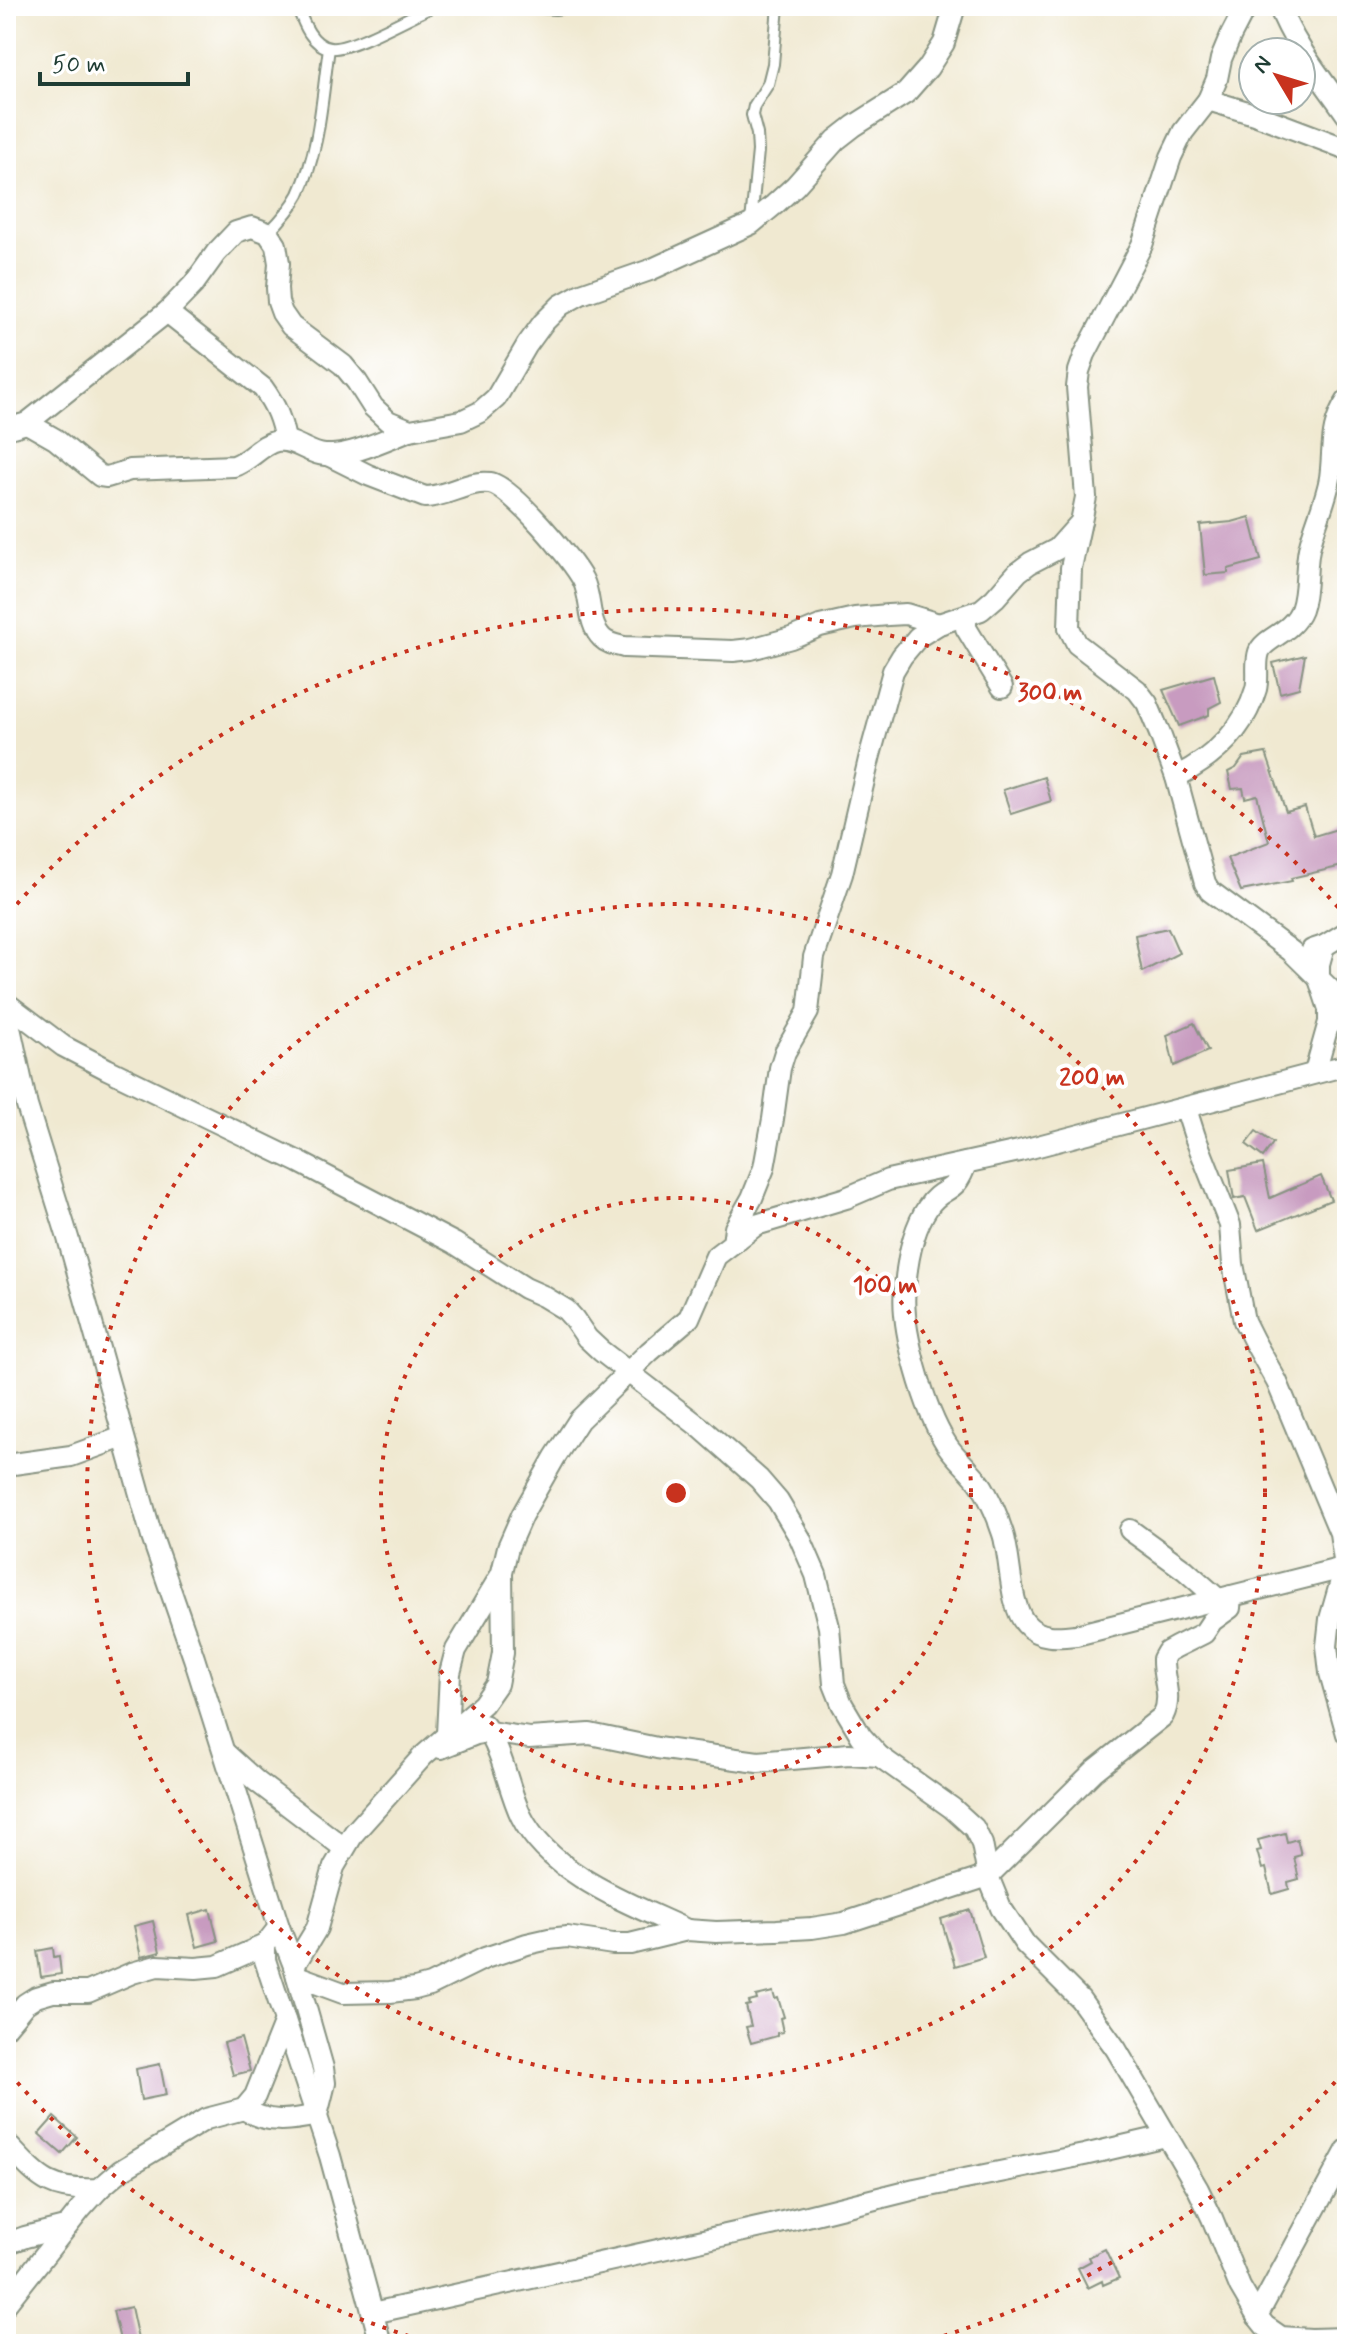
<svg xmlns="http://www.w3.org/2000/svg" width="1353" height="2350" font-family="Mynerve,sans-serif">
<rect width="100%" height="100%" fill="#fff"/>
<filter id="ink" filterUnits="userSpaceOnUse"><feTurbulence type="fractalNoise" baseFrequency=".0125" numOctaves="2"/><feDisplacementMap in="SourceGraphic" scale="16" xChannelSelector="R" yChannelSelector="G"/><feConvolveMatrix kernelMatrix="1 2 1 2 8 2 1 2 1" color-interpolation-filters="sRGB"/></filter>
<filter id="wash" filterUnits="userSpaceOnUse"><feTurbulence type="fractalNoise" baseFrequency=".006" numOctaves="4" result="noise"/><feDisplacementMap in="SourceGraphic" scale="32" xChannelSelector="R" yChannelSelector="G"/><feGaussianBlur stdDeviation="1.8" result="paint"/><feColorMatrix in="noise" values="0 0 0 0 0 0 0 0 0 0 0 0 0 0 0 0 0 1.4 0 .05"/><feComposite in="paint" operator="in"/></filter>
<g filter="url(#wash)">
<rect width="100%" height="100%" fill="#f0e9d1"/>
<g id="blocks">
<g fill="#c89bc0">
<path d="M1250,517l11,43 -33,9v4l-23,2 -5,-50 32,-3z"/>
<path d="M1305,655l-6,33 -19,5 -7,-30z"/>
<path d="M1214,675l7,27 -12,6v7l-30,11 -16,-36z"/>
<path d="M1266,753l20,59 19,-5 9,29 33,-10v39l-56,13 1,3 -51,10 -14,-33 42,-16 -12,-47 -12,3 -2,-10 -11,1 -4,-17 8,-4 8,-11z"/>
<path d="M1044,777l7,24 -40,13 -8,-24z"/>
<path d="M1168,928l11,25 -37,19 -7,-37z"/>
<path d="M1194,1023l14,28 -34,15 -7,-31z"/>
<path d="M1256,1131l17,12 -10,14 -17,-13z"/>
<path d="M1263,1164l7,34 51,-22 10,24 -73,30 -13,-33 -11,2 -5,-29z"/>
<path d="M1285,1833l2,9 10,-3 4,16 -7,2 5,22 -11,3 1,7 -17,5 -6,-26 -4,1 -5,-18 4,-1 -3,-10z"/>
<path d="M210,1909l8,32 -21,6 -8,-32z"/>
<path d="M970,1910l14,47 -29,9 -14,-47z"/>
<path d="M153,1921l7,31 -19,5 -7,-31z"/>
<path d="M53,1948l1,9 5,-1 2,18 -20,3 -4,-26z"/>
<path d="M773,1992l2,7 3,-1 6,19 -4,1 3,14 -6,1v3l-26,7 -5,-16 5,-1 -5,-20 4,-1 -1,-3 8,-2 -1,-4z"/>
<path d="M241,2038l9,33 -17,4 -9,-32z"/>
<path d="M160,2064l6,31 -25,5 -5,-31z"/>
<path d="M54,2117l23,20 -15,17 -23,-20z"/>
<path d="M1105,2249l14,29 -16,7 -1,-4 -14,7 -10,-20 13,-7 -2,-4z"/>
<path d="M131,2307l8,37h-18l-8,-33z"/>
</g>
</g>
</g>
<g filter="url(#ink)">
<use href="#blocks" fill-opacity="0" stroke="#889382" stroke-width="2"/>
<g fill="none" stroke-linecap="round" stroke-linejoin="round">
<defs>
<g id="service">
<path d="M297,6c6,16 14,39 33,42 20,3 82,-33 104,-42"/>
<path d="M515,6l40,3 24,-3"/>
<path d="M751,222l7,-71 -1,-17 -5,-19 2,-9 14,-22 5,-20 5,-58"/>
<path d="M268,233c12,-12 23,-24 31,-39 21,-45 23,-98 30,-146"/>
</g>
<g id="minor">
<path d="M1279,6c15,40 44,74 68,109"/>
<path d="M1208,100l46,14 93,35"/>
<path d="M167,312l96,76c13,18 18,31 22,52"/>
<path d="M27,423l28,16 45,37 7,1 23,-7 104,-4c16,-5 27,-22 43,-25 17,-3 31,13 48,14 25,2 61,-16 85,-25"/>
<path d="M6,429l21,-6 140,-111 26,-27 23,-32 20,-21 16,-5 16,6 8,12 3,18 -2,25 1,14 4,11 9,13 52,39 14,17 16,25 15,14 22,9 51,-9 19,-9 16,-14 31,-53 16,-22 18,-18 20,-11 69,-24 101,-46 23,-19 21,-19 41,-46 18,-14 52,-33 22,-25 16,-25 11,-37"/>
<path d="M328,455l40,20 57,22c22,0 43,-17 65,-14 21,3 83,77 93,97 9,18 4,43 19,58 6,6 14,7 22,9l109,4 18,-2 40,-11 29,-12 35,-8 33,-3 18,-1 33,10"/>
<path d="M1080,526l-9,42 -2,60 8,16 60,46 10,13 13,31 16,43 29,106 5,8 81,60 56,55"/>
<path d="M966,616v12l36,59"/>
<path d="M1176,777c37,-19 68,-46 80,-88 3,-12 -1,-25 3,-37 5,-14 33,-19 42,-42 7,-19 4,-42 8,-61 5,-24 17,-47 21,-71 4,-29 -1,-50 17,-77"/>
<path d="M1312,950l12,-4 23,-14"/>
<path d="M6,1003l57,43 44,23 192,93 155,81 71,45 18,8 23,14 8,9 13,19 14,13 100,77 58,51 19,22 22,37 16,37 13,52 5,57 8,20 19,32 18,20 73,52 22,20 8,16 6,32 13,32 24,36 55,55 36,50 82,140 14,29 28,69 17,29 8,10 16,11 30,2 36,-1"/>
<path d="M6,1009l21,97 41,132 84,299 42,121 85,269 15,39 29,102 2,15 -8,32c-27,6 -50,9 -73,-6"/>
<path d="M1315,1072l14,-50v-13l-10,-30v-15l5,-18"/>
<path d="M1183,1109h3l9,28 35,88 3,39 11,57 10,20 23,41 63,151 5,34 -15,52 -3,27 3,27 17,61"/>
<path d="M966,1163c-10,33 -24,22 -38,44 -15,22 -21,55 -23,81 -5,40 20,123 42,157 10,15 25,26 35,41 6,10 12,23 16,33 2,8 6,15 7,23 6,23 5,64 21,82 13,15 32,13 50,11l271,-68"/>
<path d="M733,1243l23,-18 90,-27 42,-18 131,-29 328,-86"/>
<path d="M6,1465l65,-9 52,-19"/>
<path d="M1130,1530l55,40 33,29"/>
<path d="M484,1725c20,28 23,61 37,91 29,59 111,88 166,114"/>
<path d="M447,1734l3,-61 6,-23 45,-75"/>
<path d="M441,1748l35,-14 13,-2 40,6 61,-4 67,14 101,14 91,-8 30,2"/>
<path d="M225,1753l31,28 88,67"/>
<path d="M279,1927l-14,18v15l65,196 51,188"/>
<path d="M294,1966l23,-38 17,-61 20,-34 69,-77 60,-52 14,-20 6,-31 -1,-81 6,-25 14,-32 33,-58 24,-37 70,-68 40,-34 27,-62 17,-13 2,-15 17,-30 12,-30 9,-49 7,-51 5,-16 23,-40 6,-55 28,-83 28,-119 23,-84 9,-15 16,-19 21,-13 42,-14 14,-12 23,-26 12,-9 27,-14 24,-27 5,-25 -9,-110 2,-16 6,-17 57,-109 29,-88 12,-25 25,-32 9,-21 4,-20 10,-24 15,-29"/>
<path d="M297,1976l46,17 47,-1 25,-3 15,-4 55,-27 42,-14 22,-5 18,-2 46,7h17l57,-14 29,2 61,-2 35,-2 32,-5 144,-47 106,-105 69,-55c10,-20 -1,-37 0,-57l4,-7 9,-5 28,-14 8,-12 18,-13 1,-12"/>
<path d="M6,2027l19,-23 11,-7 17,-5h35l44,-19 25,-7 39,2 21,-2 48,-21"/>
<path d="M6,2143c33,35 42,49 93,46"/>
<path d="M6,2244l19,-7 40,-10"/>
<path d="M6,2304l74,-94 19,-21 21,-18 86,-52 38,-10 11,-13 30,-75"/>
<path d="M373,2313l398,-88 144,-36 169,-34 82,-19"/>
<path d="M1257,2316l90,-166"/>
</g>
</defs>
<use href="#service" stroke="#889382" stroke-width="14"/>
<use href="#minor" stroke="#889382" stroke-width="24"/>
<use href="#service" stroke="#fff" stroke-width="10"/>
<use href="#minor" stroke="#fff" stroke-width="20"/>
</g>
</g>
<g fill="none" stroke="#c8321e" stroke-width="4" stroke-dasharray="4 8">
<circle cx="676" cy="1493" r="295"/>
<circle cx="676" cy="1493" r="589"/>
<path d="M1343 2073A884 884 0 0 1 920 2343M432 2343A884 884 0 0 1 9 2073M9 913A884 884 0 0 1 1343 913"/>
</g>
<circle cx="676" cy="1493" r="12" fill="#c8321e" stroke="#fff" stroke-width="4"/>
<g font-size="24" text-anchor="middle" font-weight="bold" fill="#c8321e" stroke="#fff" stroke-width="8" stroke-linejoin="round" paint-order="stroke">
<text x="1050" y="700">300 m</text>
<text x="1092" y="1085">200 m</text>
<text x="885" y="1293">100 m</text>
</g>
<rect width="1353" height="2350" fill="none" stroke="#fff" stroke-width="32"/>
<g transform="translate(1277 76) rotate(308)"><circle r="38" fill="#ffffff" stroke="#a5b1ae" stroke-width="2"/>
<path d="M0-6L14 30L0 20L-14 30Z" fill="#c8321e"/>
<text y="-12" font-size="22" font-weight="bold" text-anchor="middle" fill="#1f3d34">N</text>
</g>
<path d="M40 72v12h148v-12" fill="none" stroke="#1f3d34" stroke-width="4"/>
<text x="52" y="72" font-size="24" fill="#1f3d34" stroke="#ffffff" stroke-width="6" paint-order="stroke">50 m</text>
</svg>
